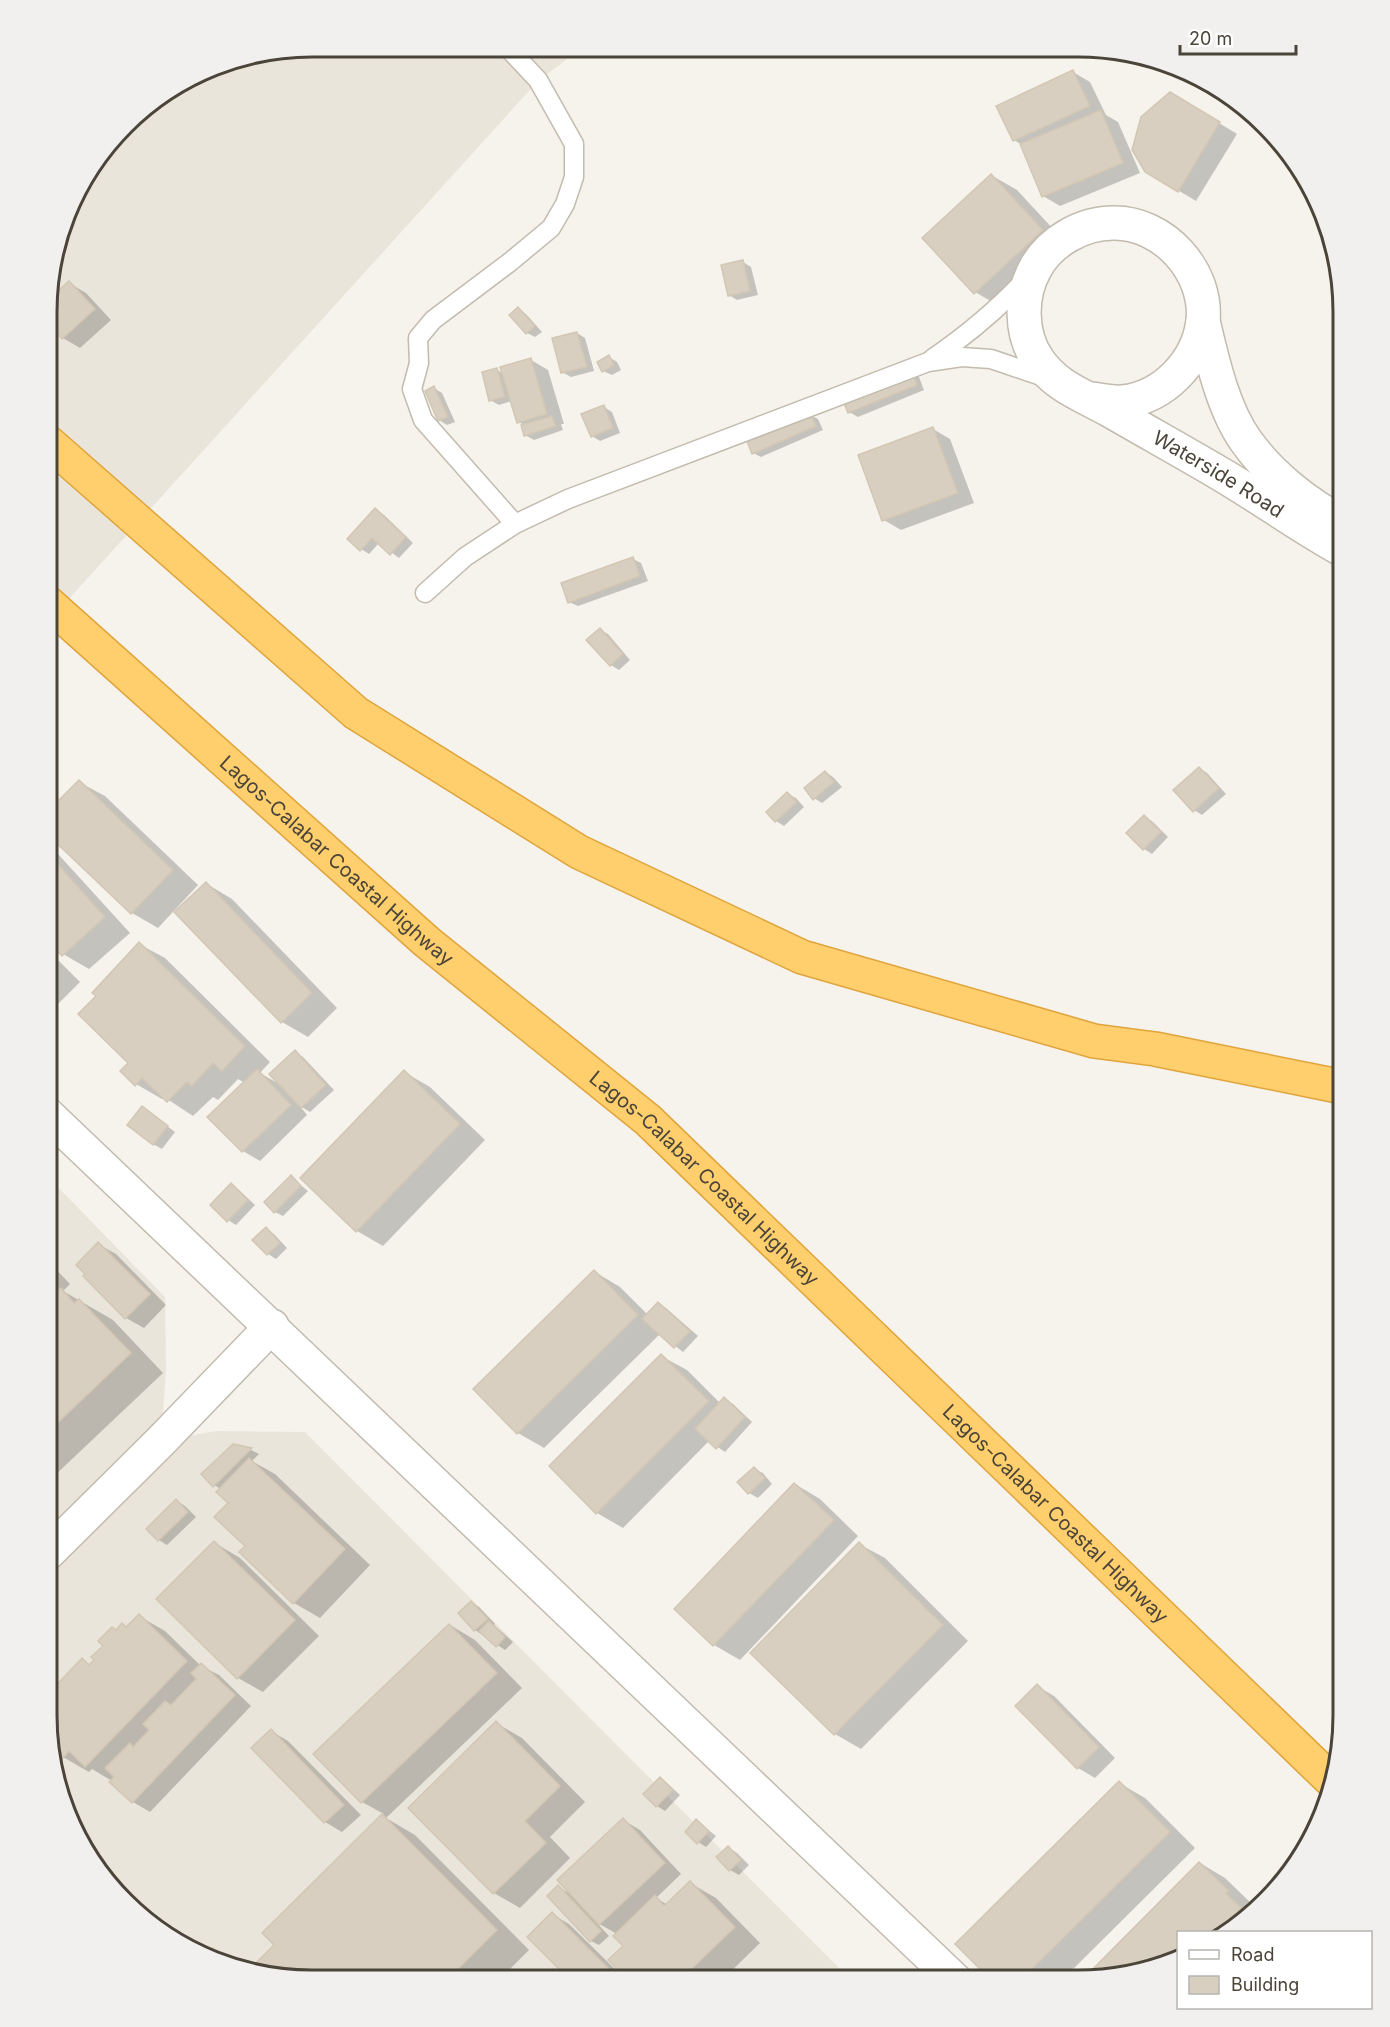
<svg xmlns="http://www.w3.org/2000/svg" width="1390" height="2027" font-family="Inter,sans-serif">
<rect width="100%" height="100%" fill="#f6f3ec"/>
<g fill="#eae5da">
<path d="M312,47h271l-45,34 -490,541 1,-345 33,-97 55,-68 89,-51z"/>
<path d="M47,1176l118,121 1,73 -5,71 55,-10 89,1 546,548 -573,-2 -114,-42 -52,-46 -38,-58 -27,-117z"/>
</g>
<g fill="#0003">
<path d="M1073,72l17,10 16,33 12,7 22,51 -80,33 -17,-10 -21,-51 -8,-5z"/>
<path d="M1188,104l49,30 -41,67 -50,-30z"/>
<path d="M991,175l26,15 51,55 -67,62 -26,-15z"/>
<path d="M743,262l8,5 7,28 -21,5 -8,-5z"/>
<path d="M69,283l17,10 25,27 -31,28 -17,-10 -14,-16v-21z"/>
<path d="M518,309l8,5 16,18 -7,5 -8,-4z"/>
<path d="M577,333l8,5 9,33 -23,6 -9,-5z"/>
<path d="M609,357l8,5 4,8 -9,5 -9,-4z"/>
<path d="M531,360l17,10 16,54h-3l2,6 -29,10 -9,-5v-9l-6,-4 -7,-21 -13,4 -9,-5 7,-30 7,4z"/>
<path d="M911,372l8,5 5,13 -66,27 -9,-5z"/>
<path d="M434,388l8,5 13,29 -8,3 -8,-5z"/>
<path d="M604,407l8,5 8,21 -20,8 -8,-5z"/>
<path d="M810,415l8,4 5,11 -62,27 -8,-4z"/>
<path d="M933,429l17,10 24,64 -73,27 -17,-10z"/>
<path d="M376,510l8,5 29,28 -14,15 -20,-15 -10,11 -8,-5z"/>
<path d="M633,559l8,4 7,18 -70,25 -9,-4z"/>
<path d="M600,630l8,4 22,26 -11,10 -8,-5z"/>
<path d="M1199,768l8,5 19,21 -24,21 -8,-5z"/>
<path d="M825,772l8,5 9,10 -20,16 -8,-5z"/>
<path d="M79,782l26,14 93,89 -40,43 -26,-15 -84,-80v-19z"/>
<path d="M787,794l9,4 8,9 -20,19 -8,-5 -8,-9z"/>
<path d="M1144,817l8,4 16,16 -16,17 -8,-5z"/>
<path d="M48,843l82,90 -41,36 -26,-15 -15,-17z"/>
<path d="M207,884l25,15 105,109 -29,29 -26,-15z"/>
<path d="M139,944l26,14 105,104 -10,11 19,11 16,-32 8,5 31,33 -24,22 -10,-6 7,9 -47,46 -17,-10 2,-68 -7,-4 -20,21 -5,-3 -20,19 -29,-19 -2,2 -26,-15 -5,-21 -33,-67z"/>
<path d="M48,950l32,32 -32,32z"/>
<path d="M404,1072l26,15 55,53 -102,106 -26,-15 -55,-53z"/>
<path d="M143,1108l32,24 -13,17 -9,-5z"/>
<path d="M291,1177l17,14 -25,25 -8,-4z"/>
<path d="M231,1185l8,5 16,15 -19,20 -8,-5z"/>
<path d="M266,1229l8,5 13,14 -11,11 -8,-5z"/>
<path d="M98,1244l18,10 50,51 -22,23 -18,-10 -41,-42z"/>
<path d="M47,1260l23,24 -7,7 50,29 50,53 -111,105 -5,-3z"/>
<path d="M595,1272l25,15 28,28 10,-11 8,4 32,28 -15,16 -23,-18 -116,114 -26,-15 -43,-44z"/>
<path d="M661,1356l26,14 33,33 4,-4 9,5 19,18 -27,30 -16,-11 -86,87 -26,-15z"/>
<path d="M234,1446l17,4 8,4 -7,7 23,13 95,91 -50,53 -26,-15 -53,-51 6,-6 -17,-43 -9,-14 -7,-4z"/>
<path d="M754,1469l9,4 9,11 -14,14 -9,-5 -10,-11z"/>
<path d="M795,1484l25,15 38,37 -118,124 -26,-15 -38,-36z"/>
<path d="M177,1501l8,5 11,11 -29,28 -8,-5z"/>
<path d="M215,1543l25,15 79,78 -56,56 -25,-14z"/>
<path d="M859,1544l26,14 83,83 -107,108 -26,-15 -83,-81z"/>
<path d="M471,1603l8,4 16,17 -1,1 19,17 -8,8 -30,-20z"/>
<path d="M139,1616l26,15 36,35 18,9 32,31 -101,106 -17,-10 -21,-21 -20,-12 -3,3 -26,-15 -17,-42 1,-18 35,-37 9,5 26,-34 10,-3z"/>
<path d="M450,1625l25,15 47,48 -136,130 29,17 114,115 -29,29 -222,-1 -26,-9 24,-24 -12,-12 120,-119 -22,-12z"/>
<path d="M1037,1686l17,10 61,62 -20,20 -17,-10z"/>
<path d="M496,1723l26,15 63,64 -35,35 20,21 -50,50 -26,-15 -84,-85z"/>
<path d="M271,1731l17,10 73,74 -19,17 -17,-10 -72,-74z"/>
<path d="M660,1779l8,5 12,11 -15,16 -8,-5z"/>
<path d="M1119,1783l26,15 50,50 -133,132h-69l-36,-36z"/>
<path d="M623,1820l17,10 41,44 -25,24 12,7 22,-22 26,15 44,45 -38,37 -93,-1 -18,-19 14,-14 -8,-12 -21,-12 13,14 -10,9 -8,-4 -33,-54 13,7z"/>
<path d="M697,1821l19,15 -10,11 -8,-5z"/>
<path d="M729,1848l8,5 12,12 -10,10 -9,-5 -12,-13z"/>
<path d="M1200,1863l25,15 29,28 -3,3 4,4 -2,2 -27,17h-48v25l-93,22z"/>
<path d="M552,1914l17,10 56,55h-54l-42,-42z"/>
</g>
<g fill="#d8cfc1" stroke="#d3c7b4" stroke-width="1.5">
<path d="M1073,70l17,36 -77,35 -17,-35z"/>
<path d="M1170,92l50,30 -42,70 -33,-20 -13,-22 9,-33z"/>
<path d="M1101,110l22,53 -81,34 -22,-53z"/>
<path d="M991,174l52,56 -69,64 -52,-56z"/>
<path d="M743,260l7,31 -22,5 -7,-31z"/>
<path d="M69,281l26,28 -33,30 -13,-15v-25z"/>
<path d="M518,307l17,19 -9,8 -17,-19z"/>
<path d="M577,332l10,35 -26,6 -9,-35z"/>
<path d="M609,355l5,10 -12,7 -5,-10z"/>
<path d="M531,358l16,56 -30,9 -17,-56z"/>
<path d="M497,368l8,29 -16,4 -7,-29z"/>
<path d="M911,370l6,15 -69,28 -6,-15z"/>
<path d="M434,386l14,31 -10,4 -13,-30z"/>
<path d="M604,405l9,23 -22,9 -10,-23z"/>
<path d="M810,413l6,13 -64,28 -5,-13z"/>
<path d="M552,416l4,10 -32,10 -3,-11z"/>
<path d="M933,427l25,66 -76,28 -24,-66z"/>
<path d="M375,508l31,29 -16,18 -18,-17 -12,13 -13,-12z"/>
<path d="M633,557l7,19 -72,27 -7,-20z"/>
<path d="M600,628l23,26 -13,12 -24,-26z"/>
<path d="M1199,767l20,21 -26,24 -20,-22z"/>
<path d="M825,771l9,11 -21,18 -9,-12z"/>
<path d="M79,780l94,90 -42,44 -83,-79v-24z"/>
<path d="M787,792l10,10 -22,20 -9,-10z"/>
<path d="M1144,815l17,17 -18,18 -17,-17z"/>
<path d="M48,853l57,64 -43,39 -14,-16z"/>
<path d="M206,882l106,111 -31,30 -107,-111z"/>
<path d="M139,942l106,104 -23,25 -9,-8 -21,23 -5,-4 -20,20 -25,-24 -7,8 -15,-15 8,-8 -50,-49 18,-18 -4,-3z"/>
<path d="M48,959l7,8 -7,7z"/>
<path d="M295,1050l31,35 -25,23 -32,-34z"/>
<path d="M257,1069l34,36 -49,47 -35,-35z"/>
<path d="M404,1070l56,54 -104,108 -56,-54z"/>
<path d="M142,1106l26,20 -15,19 -26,-20z"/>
<path d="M291,1175l10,11 -27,27 -10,-11z"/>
<path d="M231,1183l17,17 -21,22 -17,-17z"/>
<path d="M266,1227l14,16 -13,12 -15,-15z"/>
<path d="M98,1242l52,52 -25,25 -42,-43 2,-2 -9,-9z"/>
<path d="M594,1270l44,45 -121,119 -44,-45z"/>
<path d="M61,1288l13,15 5,-4 52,54 -84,80v-132z"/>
<path d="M658,1302l32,29 -16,17 -32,-29z"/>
<path d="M661,1354l48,47 -113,113 -47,-48z"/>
<path d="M724,1397l21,20 -29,32 -21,-20z"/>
<path d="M233,1444l19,4 -39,39 -12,-13z"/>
<path d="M249,1458l96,91 -52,55 -54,-52 6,-6 -31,-29 14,-14 -12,-11z"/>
<path d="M754,1467l11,11 -17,16 -11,-12z"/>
<path d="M794,1483l40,37 -121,126 -39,-37z"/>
<path d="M176,1499l12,13 -30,29 -12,-12z"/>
<path d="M214,1541l81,79 -58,59 -81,-80z"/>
<path d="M859,1542l84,83 -109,110 -84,-82z"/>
<path d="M471,1601l17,18 -14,12 -16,-18z"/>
<path d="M139,1614l48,47 -102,106 -16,-16 -7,8 -7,-7 -9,-37 1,-20 35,-37 7,7 5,-5 -3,-3 12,-11 -5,-5 14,-14 4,3 6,-7 4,4z"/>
<path d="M489,1621l16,16 -9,10 -17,-16z"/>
<path d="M449,1624l48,49 -136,130 -48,-49z"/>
<path d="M201,1663l34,32 -103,108 -23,-21 5,-5 -9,-9 25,-25 3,4 16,-17 -6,-6 22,-23 6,4 25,-26 -5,-6z"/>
<path d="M1037,1684l62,63 -22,22 -62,-63z"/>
<path d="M496,1721l64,65 -35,35 21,22 -53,51 -85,-86z"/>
<path d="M271,1729l73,76 -20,18 -73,-75z"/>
<path d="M660,1777l13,13 -17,17 -13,-13z"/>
<path d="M1119,1781l51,51 -149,148h-30l-36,-36z"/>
<path d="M382,1814l115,116 -49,49 -140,-1 -3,-2 -2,2h-25l-27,-10 23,-23 -12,-12z"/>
<path d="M623,1818l42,45 -66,62 -42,-45z"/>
<path d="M696,1819l13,12 -12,13 -12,-12z"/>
<path d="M728,1846l13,14 -12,11 -13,-14z"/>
<path d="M1199,1862l30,29 -3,2 15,15 -25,24h-38v25l-96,23z"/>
<path d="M690,1881l45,46 -54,52h-54l-19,-19 15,-14 -10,-10 42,-41 9,11z"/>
<path d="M558,1885l43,46 -11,11 -43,-46z"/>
<path d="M552,1912l67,67h-50l-42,-42z"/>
</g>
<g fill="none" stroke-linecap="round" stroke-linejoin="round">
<defs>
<g id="lane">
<path d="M507,47l31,33 36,64v33l-9,27 -14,24 -41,34 -77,58 -15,18 1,25 -7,26 11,31 92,104"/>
<path d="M932,359c35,-24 64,-48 93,-79"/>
<path d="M425,593l40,-36 50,-33 53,-25 360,-137 34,-5 29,2 56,19"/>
</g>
<g id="street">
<path d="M1203,321c9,38 20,88 43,120 24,34 61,63 97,82"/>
<path id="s1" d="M1091,399c10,1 22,4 32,3 41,-5 75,-40 80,-81 5,-50 -40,-99 -90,-98 -31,0 -64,19 -78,46 -15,27 -15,65 3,91 18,27 45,35 73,51 38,22 76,43 113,65 40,24 79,52 119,74"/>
<path d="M47,1114l908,866"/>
<path d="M47,1554l114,-113 111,-115"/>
</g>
<g id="highway">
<path d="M49,443l307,270 223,139 223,105 292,84 61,8 188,38"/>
<path id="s2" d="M48,603l379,339 221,178 685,662"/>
</g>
</defs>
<use href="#lane" stroke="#c2bbae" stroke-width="21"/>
<use href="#street" stroke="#c2bbae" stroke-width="36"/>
<use href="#highway" stroke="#e0a43c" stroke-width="36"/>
<use href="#lane" stroke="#fff" stroke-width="18"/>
<use href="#street" stroke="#fff" stroke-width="33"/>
<use href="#highway" stroke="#ffcf6e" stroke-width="33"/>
</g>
<g text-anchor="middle" stroke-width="4.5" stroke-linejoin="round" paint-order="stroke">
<g font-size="20" fill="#4b4439" stroke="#fff">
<text dy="7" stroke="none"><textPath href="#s1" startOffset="708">Waterside Road</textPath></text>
<text dy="7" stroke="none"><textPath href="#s2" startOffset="387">Lagos-Calabar Coastal Highway</textPath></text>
<text dy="7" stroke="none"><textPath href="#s2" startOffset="873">Lagos-Calabar Coastal Highway</textPath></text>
<text dy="7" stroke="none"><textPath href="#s2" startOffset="1359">Lagos-Calabar Coastal Highway</textPath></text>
</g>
</g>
<path d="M0 0H1390V2027H0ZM312 57H1078A255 255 0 0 1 1333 312V1715A255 255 0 0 1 1078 1970H312A255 255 0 0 1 57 1715V312A255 255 0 0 1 312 57Z" fill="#f1f0ef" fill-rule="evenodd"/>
<path fill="none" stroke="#4b4439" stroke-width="3" d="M312 57H1078A255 255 0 0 1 1333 312V1715A255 255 0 0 1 1078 1970H312A255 255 0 0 1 57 1715V312A255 255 0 0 1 312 57Z"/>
<rect x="1177" y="1931" width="195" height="78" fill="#ffffff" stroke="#b7b4b0" stroke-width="1.5"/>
<rect x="1189" y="1950" width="30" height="9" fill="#ffffff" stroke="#b7b4b0" stroke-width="1.5"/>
<text x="1231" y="1961" font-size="18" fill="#4b4439">Road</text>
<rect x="1189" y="1976" width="30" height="18" fill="#d8cfc1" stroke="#b7b4b0" stroke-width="1.5"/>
<text x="1231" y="1991" font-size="18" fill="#4b4439">Building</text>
<path d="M1180 45v9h116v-9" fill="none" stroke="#4b4439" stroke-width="3"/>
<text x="1189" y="45" font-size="18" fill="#4b4439" stroke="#ffffff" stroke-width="4.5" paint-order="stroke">20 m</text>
</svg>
